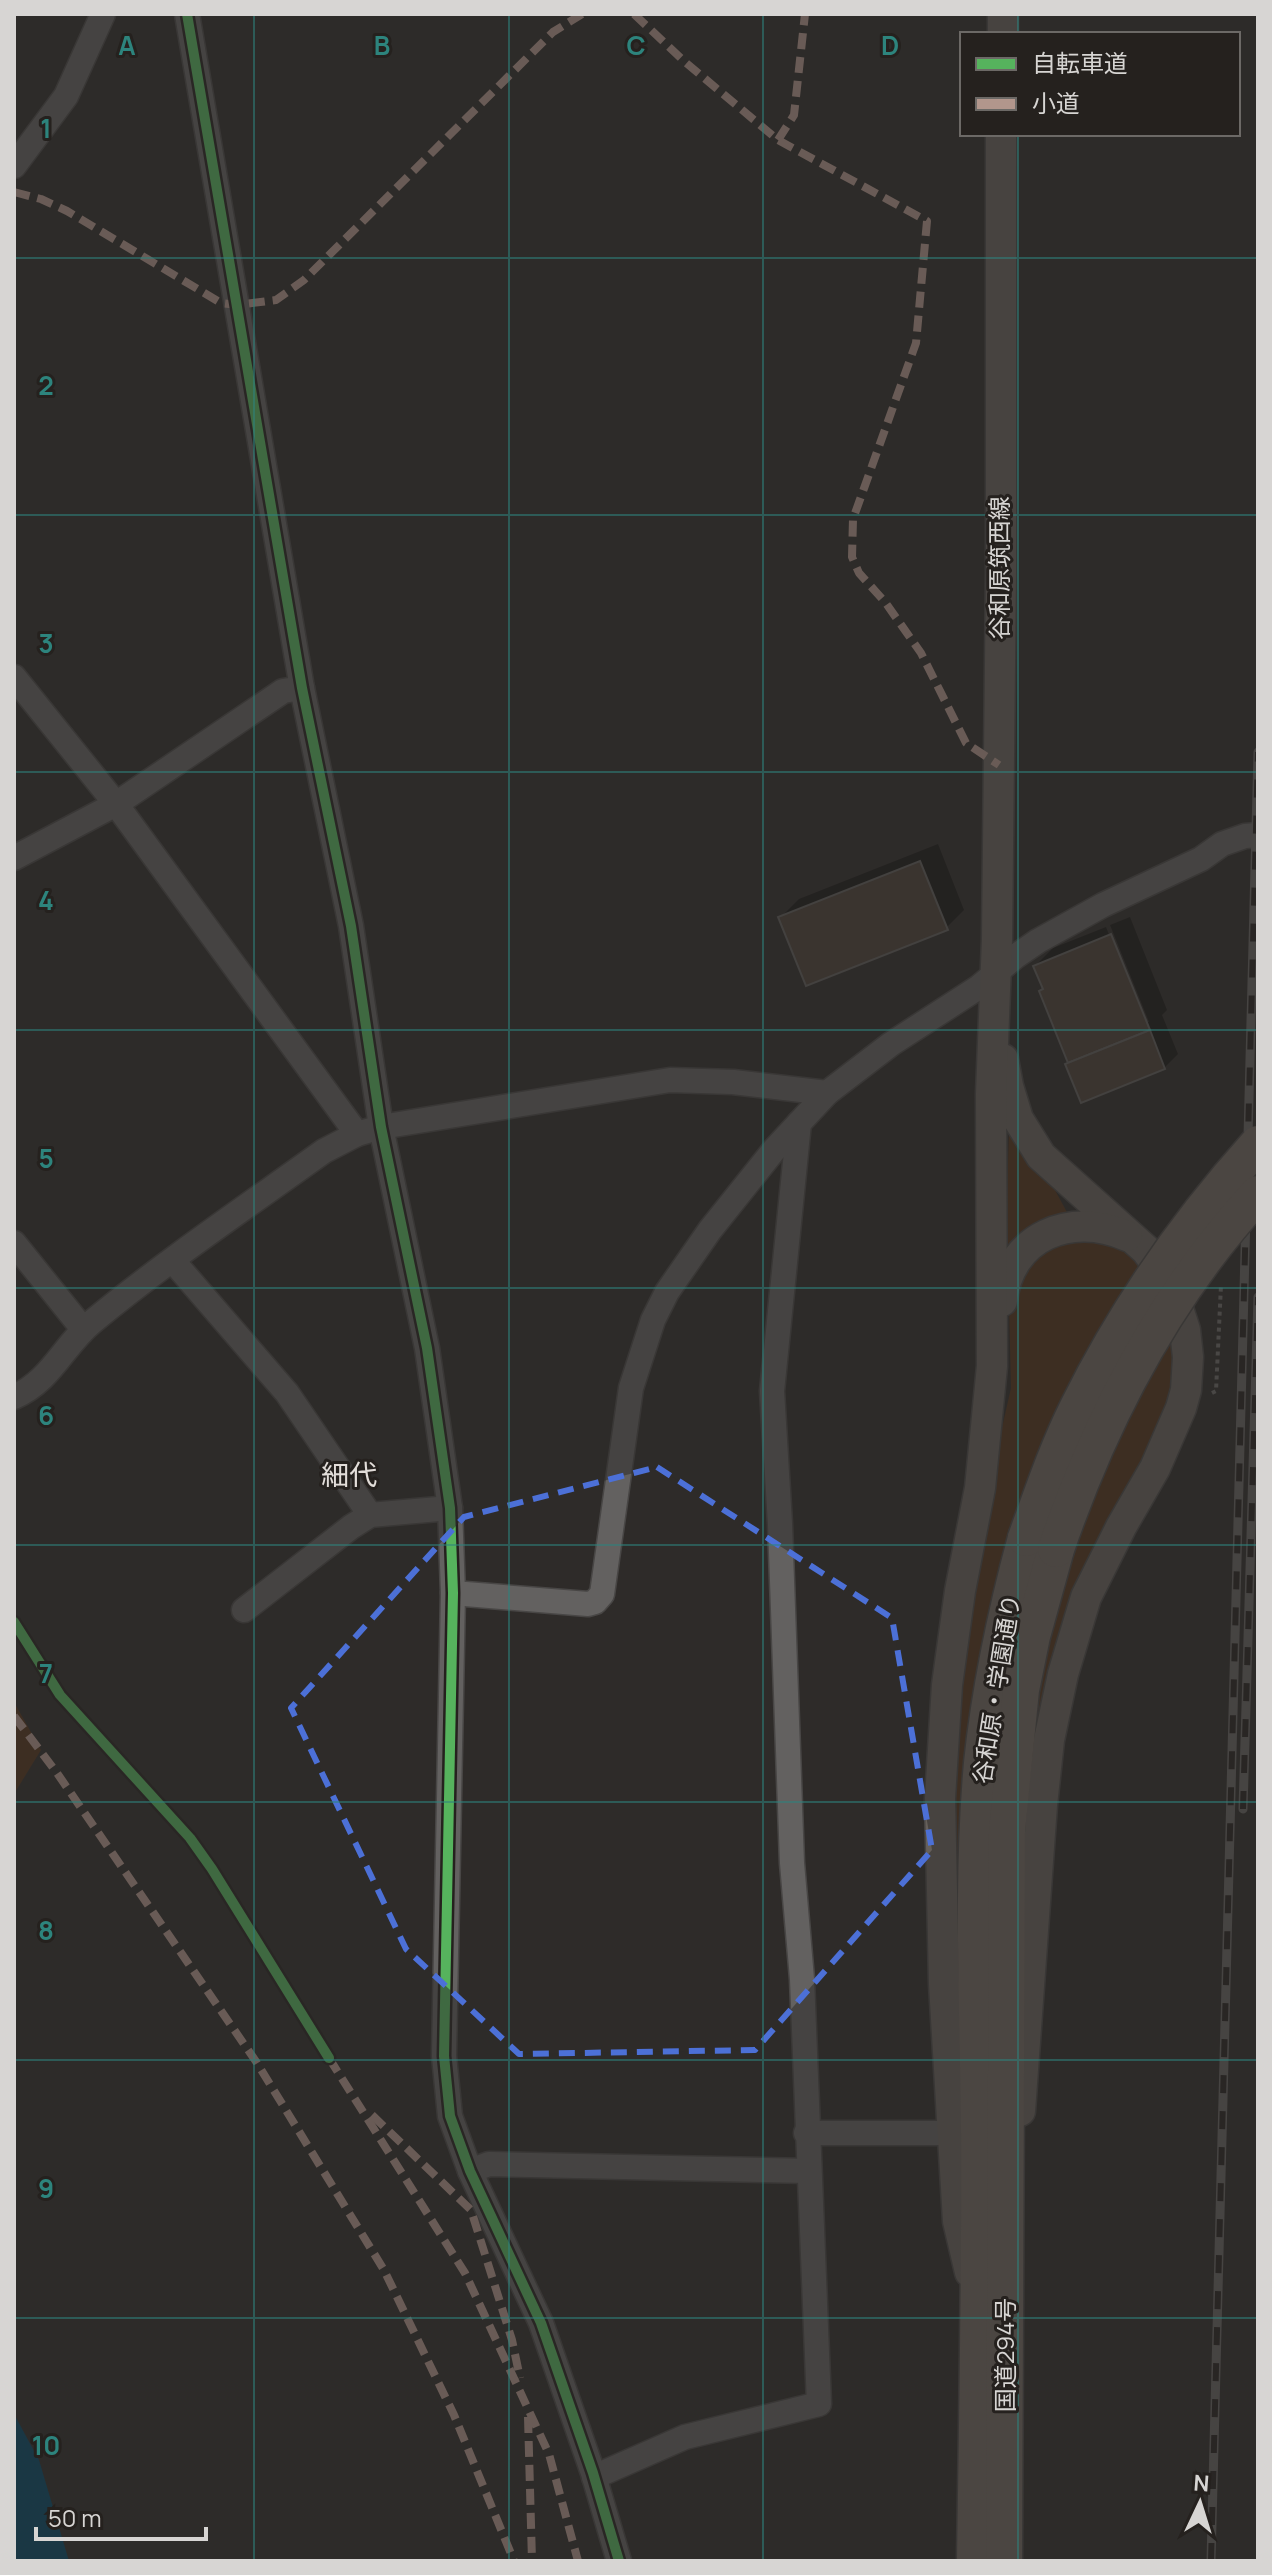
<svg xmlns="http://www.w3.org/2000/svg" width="1272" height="2575" font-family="Manrope,'Noto Sans JP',sans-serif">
<rect width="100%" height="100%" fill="#2e2b29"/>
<g fill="#51321a">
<path d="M1009,1131l40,48 20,37 -64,44z"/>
<path d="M1064,1236l54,7 25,22 -181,716 -14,-118 2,-74 30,-264 31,-137 -2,-85 13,-40z"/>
<path d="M1174,1328v74l-79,159 -72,417 -4,-160 24,-183 64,-181z"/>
<path d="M14,1702l27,48 -27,44z"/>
</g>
<path fill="#044564" d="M14,2414l25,46 30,101h-55z"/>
<g fill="#0007">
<path d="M938,844l26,66 -18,18 -165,-11 18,-18z"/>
<path d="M1130,917l37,93 -5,5 16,39 -14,14 -94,-6 -35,-96 18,-18 53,-21 38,95h5l-39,-97z"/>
</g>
<g fill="#493e36" stroke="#5d5b59" stroke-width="2">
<path d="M920,861l28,69 -142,56 -28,-69z"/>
<path d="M1111,934l39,96 -82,33 -29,-72 4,-2 -10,-23z"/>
<path d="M1150,1030l15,39 -84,34 -16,-39z"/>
</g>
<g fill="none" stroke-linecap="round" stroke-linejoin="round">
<defs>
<g id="minor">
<path d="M187,14l115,674 49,238 30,201 46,221 23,160 3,85 -9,463 6,60 20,55 71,152 52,150 26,88"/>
<path d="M14,166l52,-70 37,-82"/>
<path d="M14,677l102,127 241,330"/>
<path d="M14,858l102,-54 167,-113 19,-3"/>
<path d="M14,1243l69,86"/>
<path d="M173,1261l114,132 83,122"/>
<path d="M14,1397c37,-16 49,-51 78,-75 74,-61 154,-115 232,-171l33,-17 24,-7 289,-47 63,2 94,11"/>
<path d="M453,1593l135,11 7,-2 7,-8 29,-206 22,-68 14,-28 43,-62 64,-80 53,-57 64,-49 88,-57 37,-31 22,-15 65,-36 98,-46 21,-15 23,-8 13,-1"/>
<path d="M244,1610l107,-83 19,-12 80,-7"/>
<path d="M806,2133h162"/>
<path d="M470,2171l19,-7 320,7"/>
<path d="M594,2477l91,-40 134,-33 -17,-425 -10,-116 -12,-339 -8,-133 27,-268"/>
</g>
<g id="major">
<path d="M1003,34v-20"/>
<path d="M1003,1059l5,27 10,33 23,37 105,94 23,31 16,49 3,27 -2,33 -5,18 -26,60 -34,59 -35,70 -23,77 -14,66 -7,65 -22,306"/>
<path d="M1002,1301c7,-65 69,-90 125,-65"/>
<path d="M970,2272l-12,-51 -14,-237 -4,-186 7,-113 13,-94 20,-103 12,-122 -1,-272 6,-155 4,-367v-438"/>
</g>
<g id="highway">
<path d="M975,2561c2,-143 5,-286 4,-429 -1,-123 -8,-246 3,-369 8,-76 24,-151 44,-225"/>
<path d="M1004,2561l3,-730 14,-141 11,-54 24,-87"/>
</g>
</defs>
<use href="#minor" stroke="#484645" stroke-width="27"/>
<use href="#major" stroke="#484645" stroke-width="33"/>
<use href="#highway" stroke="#484645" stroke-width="39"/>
<path stroke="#6a6867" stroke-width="4" stroke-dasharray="4 4" stroke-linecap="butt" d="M1212,1393l4,-2 5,-106"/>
<use href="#minor" stroke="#636160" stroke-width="24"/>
<use href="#major" stroke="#66605b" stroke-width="30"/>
<use href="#highway" stroke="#6f665f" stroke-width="36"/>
<defs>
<g id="rail">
<path d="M1243,1809l15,-512"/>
<path d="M1211,2561l47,-1809"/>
</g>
</defs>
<use href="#rail" stroke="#656261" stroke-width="9"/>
<use href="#rail" stroke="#25211e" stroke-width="6" stroke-dasharray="18" stroke-linecap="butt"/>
<defs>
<g id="highway-bridge">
<path d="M1026,1538c16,-44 31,-89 52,-131 47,-95 109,-184 180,-263"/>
<path d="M1056,1549c44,-129 109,-254 202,-355"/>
</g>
</defs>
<use href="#highway-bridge" stroke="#484645" stroke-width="39" stroke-linecap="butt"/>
<use href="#highway-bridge" stroke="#6f665f" stroke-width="36"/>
<g stroke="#b2968c" stroke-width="8" stroke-dasharray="16 8" stroke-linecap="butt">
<path d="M634,14l51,48 93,78 149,81 -11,122 -63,176 -1,38 7,16 26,29 36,51 45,90 33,22"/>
<path d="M778,140l16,-25 11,-101"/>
<path d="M14,192l27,7 26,12 154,92 16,2 39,-5 28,-20 249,-248 29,-18"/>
<path d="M14,1716l43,57 200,290 127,207 70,145 60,146"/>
<path d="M329,2058l136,215 84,181 29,107"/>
<path d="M372,2115l99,95 41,130 8,38"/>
<path d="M528,2417l4,144"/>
</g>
<defs>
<g id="cycleway">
<path d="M187,14l115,674 49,238 30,201 46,221 23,160 3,85 -9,463 6,60 20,55 71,152 52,150 26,88"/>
<path d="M14,1622l46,73 130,143 22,31 117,189"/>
</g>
</defs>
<use href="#cycleway" stroke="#25211e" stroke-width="15"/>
<use href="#cycleway" stroke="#56b35d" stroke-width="10"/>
</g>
<path d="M0 0H1272V2575H0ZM657,1467l235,151 40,232 -177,200 -236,4 -113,-105 -115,-241 173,-191z" fill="#2e2b29" fill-opacity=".55" fill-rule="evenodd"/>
<path fill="none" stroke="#4c70d7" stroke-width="6" stroke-dasharray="16 10" stroke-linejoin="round" d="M657,1467l235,151 40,232 -177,200 -236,4 -113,-105 -115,-241 173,-191z"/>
<path fill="none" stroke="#2d847d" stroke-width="2" stroke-opacity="0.55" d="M254,14v2547M509,14v2547M763,14v2547M1018,14v20M1018,134v2427M14,258h1244M14,515h1244M14,772h1244M14,1030h1244M14,1288h1244M14,1545h1244M14,1802h1244M14,2060h1244M14,2318h1244"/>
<g text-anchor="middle" stroke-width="6" stroke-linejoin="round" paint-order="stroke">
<g font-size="24" fill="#d7d5d3" stroke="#25211e">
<text transform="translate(1000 568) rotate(-90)" y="8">谷和原筑西線</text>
<text transform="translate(997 1689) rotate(-81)" y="8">谷和原・学園通り</text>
<text transform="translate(1006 2355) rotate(-90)" y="8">国道294号</text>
</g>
<g font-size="28" fill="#e2ddd9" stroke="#25211e">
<text x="349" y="1485">細代</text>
</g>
</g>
<g font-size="26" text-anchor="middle" font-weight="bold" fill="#2d847d" stroke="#25211e" stroke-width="6" stroke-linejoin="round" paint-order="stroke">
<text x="127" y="55">A</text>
<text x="382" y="55">B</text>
<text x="636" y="55">C</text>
<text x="890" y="55">D</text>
<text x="46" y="138">1</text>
<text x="46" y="395">2</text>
<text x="46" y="653">3</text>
<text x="46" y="910">4</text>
<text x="46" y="1168">5</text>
<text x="46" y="1425">6</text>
<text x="46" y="1683">7</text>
<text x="46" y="1940">8</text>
<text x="46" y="2198">9</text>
<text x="46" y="2455">10</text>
</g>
<rect width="1272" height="2575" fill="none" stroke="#d7d5d3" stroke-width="32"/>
<rect x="960" y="32" width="280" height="104" fill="#25211e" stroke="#6c6966" stroke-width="2"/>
<rect x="976" y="58" width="40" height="12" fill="#56b35d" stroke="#6c6966" stroke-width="2"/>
<text x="1032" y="72" font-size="24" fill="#d7d5d3">自転車道</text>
<rect x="976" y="98" width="40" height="12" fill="#b2968c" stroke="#6c6966" stroke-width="2"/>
<text x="1032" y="112" font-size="24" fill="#d7d5d3">小道</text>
<g transform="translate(1200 2503) rotate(4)" stroke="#25211e" stroke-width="6" paint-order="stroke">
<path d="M0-6L14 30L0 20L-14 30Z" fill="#d7d5d3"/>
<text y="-12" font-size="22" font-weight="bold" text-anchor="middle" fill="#d7d5d3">N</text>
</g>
<path d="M36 2527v12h170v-12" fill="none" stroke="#d7d5d3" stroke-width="4"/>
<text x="48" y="2527" font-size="24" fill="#d7d5d3" stroke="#25211e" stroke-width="6" paint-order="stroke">50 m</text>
</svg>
